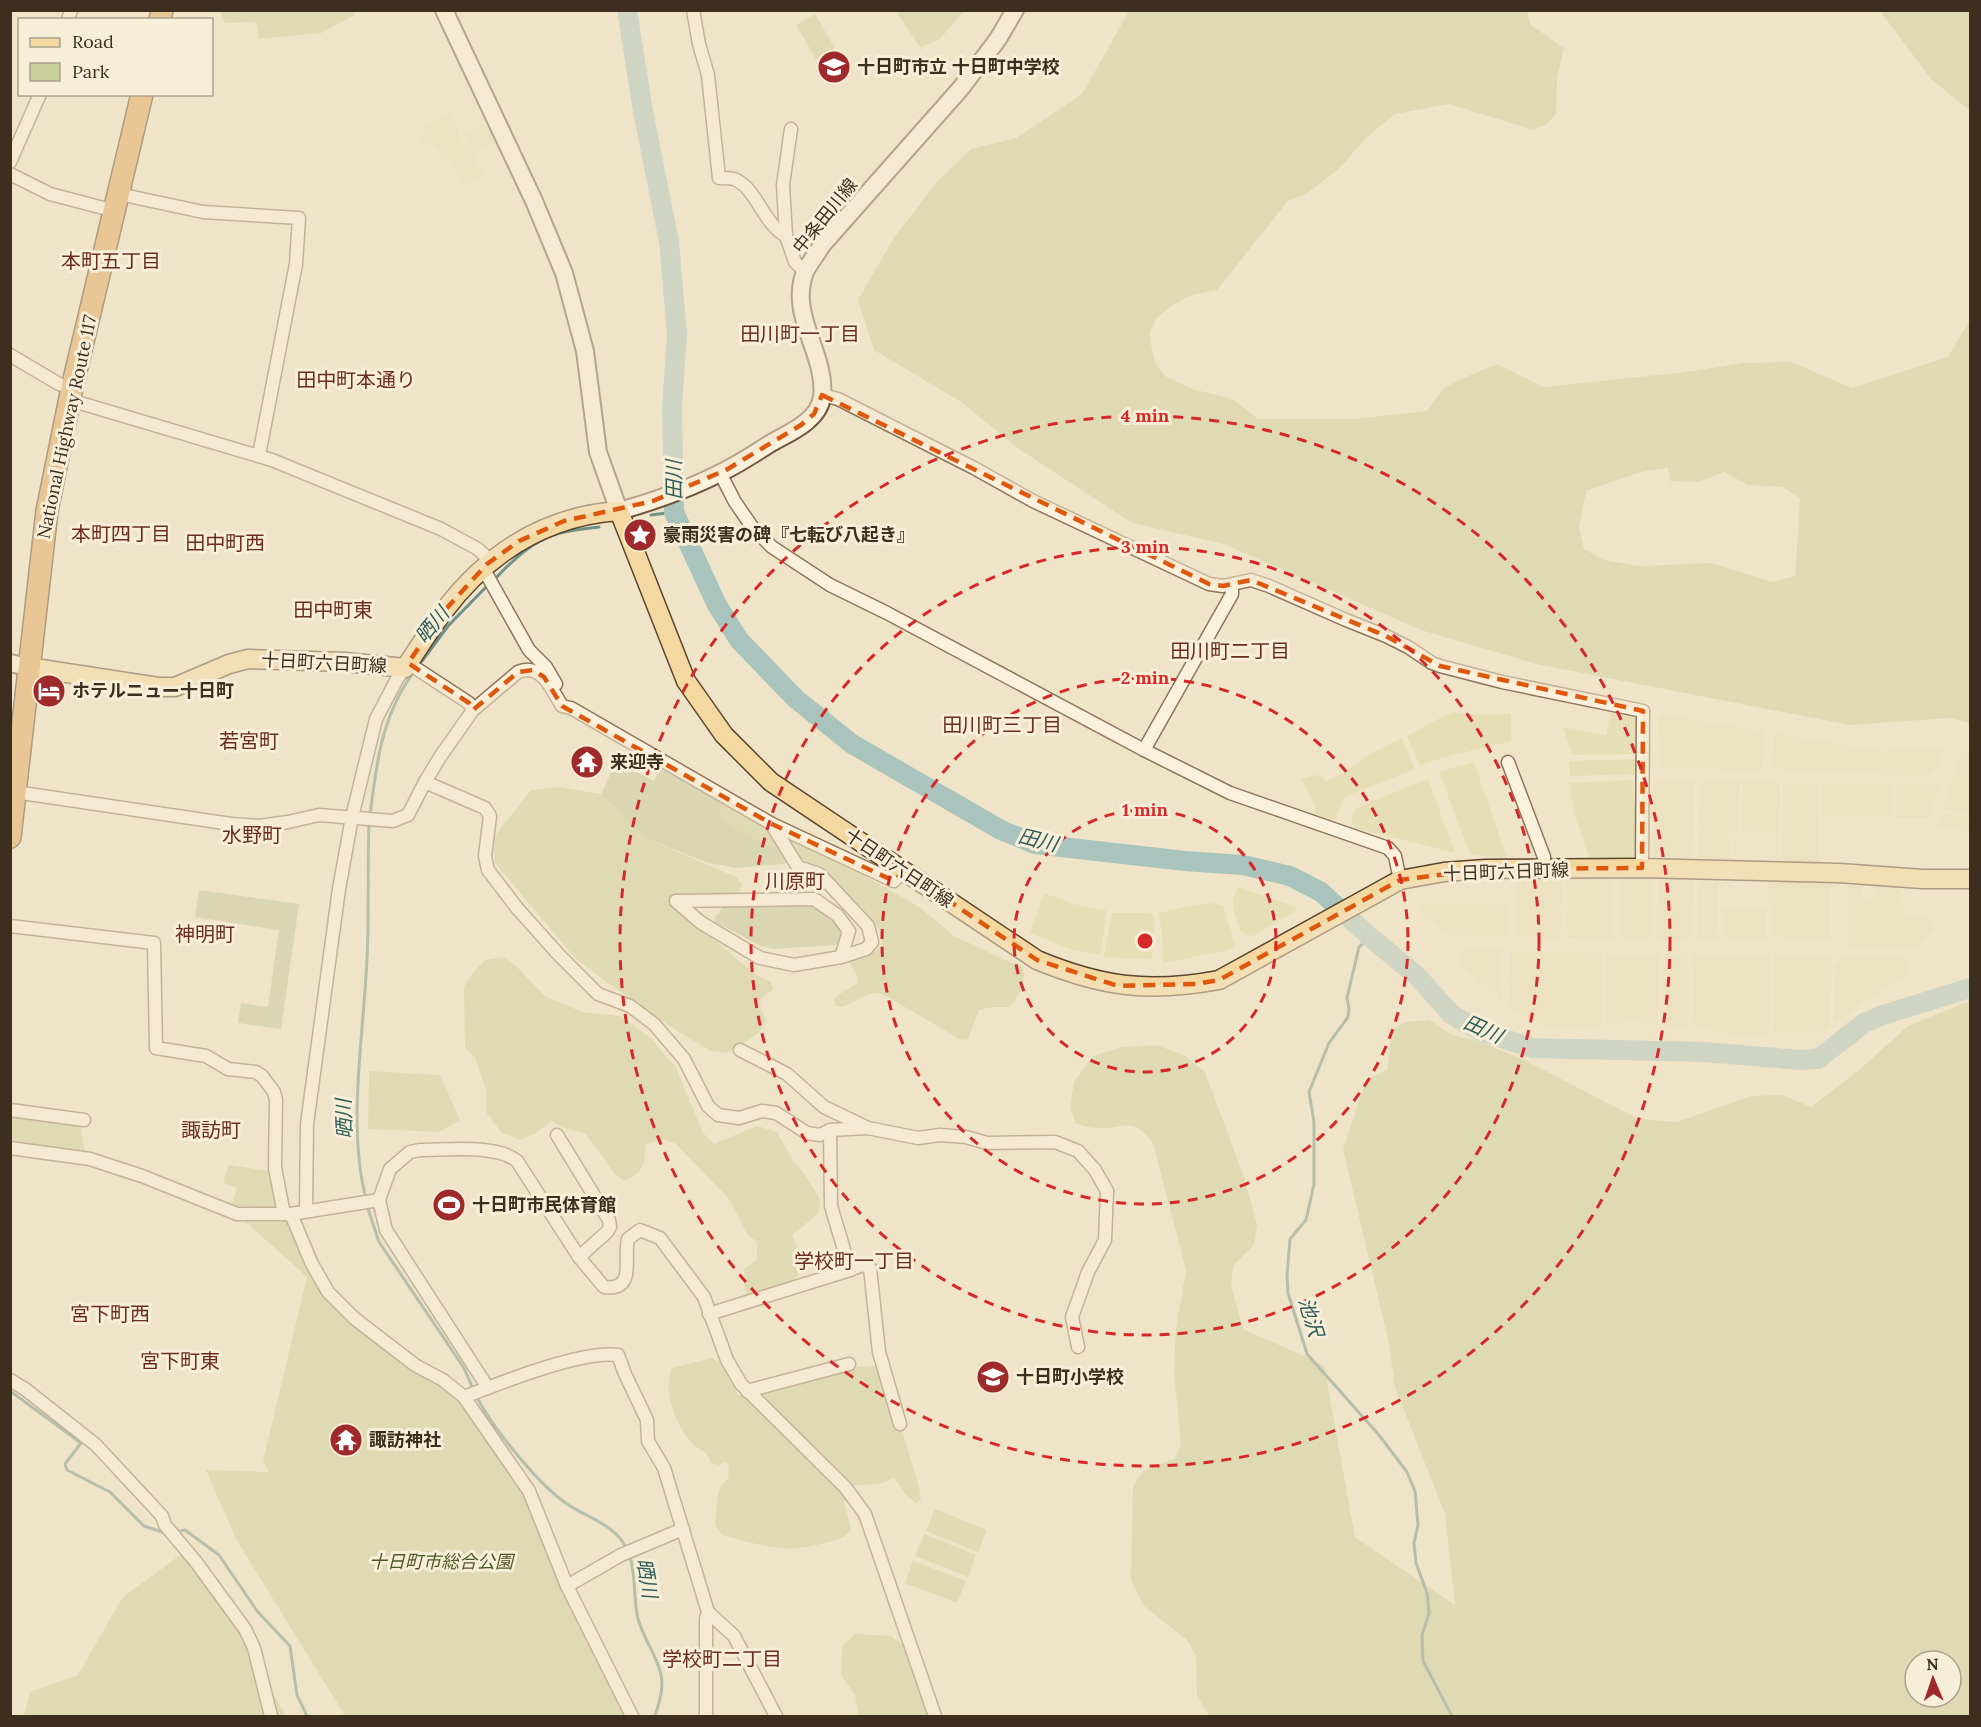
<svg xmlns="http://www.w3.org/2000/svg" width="1981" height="1727" font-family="Lora,'Noto Sans JP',serif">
<rect width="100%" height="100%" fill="#f0e4c8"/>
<g fill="#e6deb5">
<path d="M450,113l10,17 -2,4 27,41 -19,12 -18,-25h-4l-8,-13 -15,-10 5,-12z"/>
<path d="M489,121l10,19 -25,14 -11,-20z"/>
<path d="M1612,709l22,4 5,6 -4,35 -63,1 -9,-28 43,8z"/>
<path d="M1455,712l22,3 34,-1v27l-70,17 -21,8 -13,-30 37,-20z"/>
<path d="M1658,714l106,18 -2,41 -16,-3 -86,-2z"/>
<path d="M1775,733l107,18 62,-5 -6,26h-5l-2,5 -159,-8z"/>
<path d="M1402,738l13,31 -71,28 -9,23 -19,-5 -2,-12 -13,-24 15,-4 5,1 5,6 32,-18 6,-7z"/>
<path d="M1970,751v64l-27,-6 15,-48 3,-8z"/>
<path d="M1638,759l1,15 -69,2 -1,-15z"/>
<path d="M1474,762l33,96 -37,-4 -31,-82z"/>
<path d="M1428,779l27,74 -100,-25 -4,-7 5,-13z"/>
<path d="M1633,780l3,46 -1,32 -45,2 -16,-48 -5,-29z"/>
<path d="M1700,780l40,1 -2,52h-9v26l-32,-1z"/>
<path d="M1654,781l40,1 -1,75 -41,-1z"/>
<path d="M1743,781l37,1 -1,50 -37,-1z"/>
<rect x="1783" y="783" width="35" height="79"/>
<path d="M1823,783h68l1,34h-69z"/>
<path d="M1896,784l43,1 -10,33h-33z"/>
<path d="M1943,813l27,5v14l-31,-6z"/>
<path d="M1517,876l45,1 -2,61 -45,-2z"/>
<path d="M1569,878l44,1 -1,60 -45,-1z"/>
<path d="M1620,879h32l-1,60 -32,-1z"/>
<path d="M1658,879l36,1 -2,60 -36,-1z"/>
<path d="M1769,879l62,1 -1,59 -57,-2v-31l-5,-1z"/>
<path d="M1697,880h21l-1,59h-20z"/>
<path d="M1893,884l6,3 3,7 3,23 23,-2 5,7 1,6 -2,4 -11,9 -4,8 -69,-2v-62h14l1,14h11v-14z"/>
<path d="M1237,887l59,20v4l-43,25 -7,-1 -6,-5 -6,-18 -1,-11z"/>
<path d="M1044,893l30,11 33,7 -7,44 -34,-7 -36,-15z"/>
<path d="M1211,903l12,3 12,39 -6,5 -66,13 -1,-32 -4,-18 36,-8z"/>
<path d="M1421,904l87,1v31l-62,-1 -21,-19z"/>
<path d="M1722,909l45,1 -1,29 -44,-2z"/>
<path d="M1112,913h39l4,4 -3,42 -48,-2z"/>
<path d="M1465,949h37v52l-40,-37 -3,-5 2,-8z"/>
<path d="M1511,951l90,2v74l-28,4 -29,-5 -35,-20z"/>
<path d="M1688,953v76l-24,-4 1,-71z"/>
<path d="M1694,954l75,1v79l-23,4 -53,-12z"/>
<path d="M1775,954l57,2 -2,71 -5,4 -52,1z"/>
<path d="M1607,955h51v70l-25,-4 -26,5z"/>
<path d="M1842,956l64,1 4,5 -5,12 -69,48 -2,-2 1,-57 5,-1z"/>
</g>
<g fill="#c9cf9b" fill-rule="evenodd">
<path d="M352,10l3,5 -34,18 -62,6 -3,-17 -31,1 -5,-12z"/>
<path d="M896,11h68l-25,29 -19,7z"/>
<path d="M1129,11h398l3,13 34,24 -7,30 -1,36 -9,10 -14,6 -84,-26 -54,10 -28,23 -28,32 -33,25 -18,7 -71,89 -22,4 -10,4 -14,8 -15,13 -6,13 1,13 5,19 9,12 27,13 41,10 25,20h95l74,-8 16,-22 16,-9 38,-16 47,23 142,-15 57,-9 48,-1 61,26 96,-31 22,-37v403l-20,-5 -100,7 -314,-61 -115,-34 -197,-86 -92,-21 -113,-74 -58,-47 -87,-52 -16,-50 35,-61 44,-57 34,-33 45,-11 66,-44zM1668,468l2,13 29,1 25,-10 24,13 34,2 18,11 -5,78 -22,6 -62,-19 -71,3 -36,-6 -20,-11 -5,-22 7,-36 55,-19z"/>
<path d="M1880,11h90v100l-39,-32z"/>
<path d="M815,14l20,34 -19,11 -20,-34z"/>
<path d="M560,787l41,7 45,44 90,39 6,7 -2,8 -28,12 -19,-3 -12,10 75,64 15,7 2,8 -12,8 -1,9 6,12 -7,14 -32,20 -16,-2 -34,-20 -75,-52 -27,-21 -80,-95 -1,-26 37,-47z"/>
<path d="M722,803l48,19 148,84 36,30 69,32c3,13 -4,31 -14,39h-16l-14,3 -11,29 -7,1 -80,-47c-19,-1 -27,13 -44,14l-3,-7c5,-8 16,-11 24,-17l-2,-10 -10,-15 4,-4h21l11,-8 -1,-15 -55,-57 -97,-49 -8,-10z"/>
<path d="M503,957l13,9 29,30 37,16 38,4 31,22 25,30 27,65 11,11 43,-18 20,6 16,29 12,14 15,24 -1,14 -27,22 7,16 3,19 -9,11 -45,14 -3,-5 -1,-21 13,-9v-18l-9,-7 -19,-36 -53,-55 -13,-5 -17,5c-2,21 -1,28 -22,37l-9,-7 -30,-41 -19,-4 -15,-8 -17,13 -14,6 -19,-8 -15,-20v-23l-11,-31 -10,-11 -1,-60 7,-12 14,-15z"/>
<path d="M1970,1001v715h-761l-12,-20 -1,-40 -9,-16 -43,-34 -13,-26 2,-94 10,-15 31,-12 7,-14 -7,-73 2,-43 10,-59 -33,-127c-23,-30 -28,-12 -57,-15 -6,0 -13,-3 -20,-4l-6,-16 4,-26 19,-26 29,-9 34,-2 28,10 21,17 39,105 13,48 -3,20 -21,21 -2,19 12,44 81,36 31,172 100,68 -10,-91 -50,-127 -7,-48 -45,-190 23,-69 21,-10 5,-38 12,-10 25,-2 23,15 29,7 39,16 119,61 38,3 74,-26 31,-1 29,12 48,-37 49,-44zM1915,1661h36v36h-36z"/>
<path d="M369,1071l71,4 20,45 -21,12 -71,-3z"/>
<path d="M10,1117l71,10 4,26 -74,-12z"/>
<path d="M229,1165l40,6 8,36 -42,-1 -3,-2 5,-16 -14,-5z"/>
<path d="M237,1214h47l17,27 27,51 136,105 74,115 94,204h-305l17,-2 -108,-175 -30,-69 63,2 -6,-11 44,-184z"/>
<path d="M712,1358l7,4 20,34 8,1 109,-30 27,-1 36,121 2,13 -5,3 -10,-8 -12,-17 -11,5 -32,3 -7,16 7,27c-6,9 -12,10 -23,13 -43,13 -64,4 -106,-7l-7,-10 2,-27 4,-13 7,-6 1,-12 -3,-5 -7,3 -8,-2c-4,-13 -10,-11 -19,-20 -16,-17 -30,-53 -20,-75z"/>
<path d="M935,1509l52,21 -9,22 -52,-21z"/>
<path d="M924,1534l52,21 -8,22 -53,-21z"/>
<path d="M183,1553l49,67 54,96h-262l6,-24 48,-17 44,-77z"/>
<path d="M913,1561l53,20 -9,22 -52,-20z"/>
<path d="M855,1634l36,2 13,10 24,70h-70l-3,-21 -14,-20 1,-29z"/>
</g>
<g fill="#bfc49a">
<path d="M616,762l38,19 6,-13 62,35 -1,12 8,10 67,34 -12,5 -47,4 -29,-5 -62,-25 -45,-44z"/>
<path d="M199,890l100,14 -18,125 -43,-6 3,-20 27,4 11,-77 -84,-13z"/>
<path d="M812,902c16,12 28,15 29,37l-5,6 -63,4 -12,-3 -46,-24v-5l10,-12z"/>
</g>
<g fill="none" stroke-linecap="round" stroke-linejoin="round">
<g stroke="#6f938a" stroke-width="3">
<path d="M651,515l23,-3"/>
<path d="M494,580c13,-14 29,-30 46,-39 17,-10 41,-12 59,-14"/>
<path d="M419,665l29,-39 41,-42"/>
<path d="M370,816c6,-52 12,-102 45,-146"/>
<path d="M1370,937l-11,10 -12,51 2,11 -1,8 -19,26 -20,49 5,30v62l-8,36 -16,19 -3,37 1,17 19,61 72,81 28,37 8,19 3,34 -4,18 2,20 11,30 2,20 -7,22 1,26 29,55"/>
<path d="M366,1199c-18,-70 -4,-153 0,-224 4,-51 1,-102 3,-152"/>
<path d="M367,1206l12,36 85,126 10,23"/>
<path d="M10,1391l71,52 -16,21 2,6 43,22 34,34 21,7"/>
<path d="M477,1397c14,29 60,85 86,104 20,16 52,22 63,47"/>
<path d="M175,1532l10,-2 34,25 38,56 33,35 7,49 10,21"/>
<path d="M629,1554c7,17 4,44 9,65 5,19 19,36 23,56 3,14 -2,28 -6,41"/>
</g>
<path stroke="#a9c4bc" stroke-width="20" d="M627,10l16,101 26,131 8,92 -5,73 2,105 43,93 22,35 57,59 56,45 149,86 34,14 150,17 58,4 47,11 31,16 49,45 47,39 34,38 29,17 52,17 172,4 96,8 18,-1 46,-36 19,-8 87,-27"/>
<defs>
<g id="street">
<path d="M693,10l6,34 9,31 11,103c5,0 11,0 15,1 22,8 30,46 52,57l9,26 10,10"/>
<path d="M68,20l3,-10"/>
<path d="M10,162l30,-68"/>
<path d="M10,174l40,20 65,17"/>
<path d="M119,194l84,18 96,6 -3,46 -37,191"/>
<path d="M786,236l-3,-51 8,-56"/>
<path d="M10,355l49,29 13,4"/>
<path d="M822,395l16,4 136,69 59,33 176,83 14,2 28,-6 18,6 77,34 40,16 22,11 24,16 8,3 62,16 141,29 -1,157"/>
<path d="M70,400l202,60 169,69 37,20 13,12"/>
<path d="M720,473l15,29 18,26 19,19 58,38 57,28 257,137 86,43 158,55 7,8 5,24"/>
<path d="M483,568l46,82 17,17 10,17"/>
<path d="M408,663l61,40 4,7 -33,47 -15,25"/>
<path d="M473,710l45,-38c23,-10 34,18 44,34l9,2 201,116 122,57 10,-10"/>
<path d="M1144,750l88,-156v-8"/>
<path d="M1508,762l36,95v13"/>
<path d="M15,792l216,32 29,2 28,-4 31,-7 74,6 15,-6 17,-33 60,26 5,8 -5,40 3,14 29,38 42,47 39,39 32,12 24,18 30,35 24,47 10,9 21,3 23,-7 14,2 31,20 13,2 10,-5 38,-2 50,10 22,-3 26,2 21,6 68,-1 23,9 17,19 12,21 -2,49 -17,32 -16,45 6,30"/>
<path d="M676,901l24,21 60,36 34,7 47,-8 25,-8 6,-7 -4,-16 -40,-43 -9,-9 -21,-7 -26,-42"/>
<path d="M676,901l138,-2 23,16 12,16 -8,26"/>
<path d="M10,926l144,17 2,105 50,8 22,13 28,3 6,4 12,16 2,8 -1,68 9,46"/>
<path d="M740,1050l47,24 37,33 42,20"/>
<path d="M10,1110l74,10"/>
<path d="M557,1135l52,85 1,7 -3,5 -28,25"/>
<path d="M10,1148l80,11 52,17 95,38h54l88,-14"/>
<path d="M306,1211l1,-87 32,-235 13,-72 24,-98 21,-40 8,-11"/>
<path d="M291,1214l20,48 17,30 26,26 61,47 28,15 21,17 65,94 38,95 65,130"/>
<path d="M850,1270l13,-5 7,3 9,84 21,72"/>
<path d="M709,1314l141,-44 -19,-64 -1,-76"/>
<path d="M10,1380l15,9 71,56 66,71 3,9 31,37 49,67 9,19 17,68"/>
<path d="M488,1388l-102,-158 -7,-30 11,-31 20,-17 10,-2c27,0 76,-6 97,11l62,96 25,30c33,4 19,-28 24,-48l12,-9 20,8 44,59 23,63 14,24 104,103 20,27 70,202"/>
<path d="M747,1391l102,-27"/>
<path d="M464,1397c36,-14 118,-47 154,-42l7,19 22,46 1,21 16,27 44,144 26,24 42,80"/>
<path d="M567,1586l54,-31 62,-26"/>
<path d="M706,1716v-97l2,-7"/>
</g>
<g id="secondary">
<path d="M444,10l90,191 30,72 21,78 13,101 21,59c36,-10 73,-23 107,-41 16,-8 32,-19 47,-28 18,-10 46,-22 49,-45 5,-43 -34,-81 -17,-125 4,-9 12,-18 17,-27l139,-157 37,-49 17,-29"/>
<path d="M10,663l18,4"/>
</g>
<path id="primary" d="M28,667l130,20h17l54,-23 19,-5 97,3 60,6c13,-19 25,-39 39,-57 44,-58 101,-95 175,-100l67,170 38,54 47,47 266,178c65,27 112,33 182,20l181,-100 44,-8 41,-3 157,-1 197,5 83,6h48"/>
<g id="highway">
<path d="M160,20l2,-10"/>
<path d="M10,837l37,-326 25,-123 70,-294"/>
</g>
</defs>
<use href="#street" stroke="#8d765c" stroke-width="15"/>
<use href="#secondary" stroke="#6f573f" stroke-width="20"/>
<use href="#primary" stroke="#5b4430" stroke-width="21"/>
<use href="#highway" stroke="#5b4430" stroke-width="24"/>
<use href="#street" stroke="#faf1dc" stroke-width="12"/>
<use href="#secondary" stroke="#faf1dc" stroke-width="16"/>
<use href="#primary" stroke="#f3d9a0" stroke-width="18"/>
<use href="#highway" stroke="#e0a458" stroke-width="21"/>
</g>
<path d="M0 0H1981V1727H0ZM822,395l387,189 14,2 28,-6 135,56 54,30 203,45 -1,157 -157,1 -85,11 -181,100 -24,4 -77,2 -81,-26 -133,-89 -10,10 -122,-57 -210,-118 -18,-29 -11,-7 -15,2 -45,38 -4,-7 -61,-40 37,-53 42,-46 32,-23 45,-20 89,-20 73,-31 75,-45 13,-11z" fill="#f0e4c8" fill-opacity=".55" fill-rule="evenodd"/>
<path fill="none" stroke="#df570d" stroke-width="4.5" stroke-dasharray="12 8" stroke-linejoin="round" d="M822,395l387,189 14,2 28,-6 135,56 54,30 203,45 -1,157 -157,1 -85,11 -181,100 -24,4 -77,2 -81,-26 -133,-89 -10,10 -122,-57 -210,-118 -18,-29 -11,-7 -15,2 -45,38 -4,-7 -61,-40 37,-53 42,-46 32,-23 45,-20 89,-20 73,-31 75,-45 13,-11z"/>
<g fill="none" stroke="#d62828" stroke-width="3" stroke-dasharray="10 8">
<circle cx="1145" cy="941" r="131"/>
<circle cx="1145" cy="941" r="263"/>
<circle cx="1145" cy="941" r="394"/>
<circle cx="1145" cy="941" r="525"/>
</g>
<defs>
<symbol id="school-disc" viewBox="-11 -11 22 22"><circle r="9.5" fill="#9e2a2b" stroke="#f7eed8"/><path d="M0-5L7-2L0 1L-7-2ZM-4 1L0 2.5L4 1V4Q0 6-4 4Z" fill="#fff"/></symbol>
<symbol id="sight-disc" viewBox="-11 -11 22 22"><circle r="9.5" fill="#9e2a2b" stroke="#f7eed8"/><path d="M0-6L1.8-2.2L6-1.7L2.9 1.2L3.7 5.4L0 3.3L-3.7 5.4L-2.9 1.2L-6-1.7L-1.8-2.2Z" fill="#fff"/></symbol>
<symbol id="hotel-disc" viewBox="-11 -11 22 22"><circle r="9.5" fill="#9e2a2b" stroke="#f7eed8"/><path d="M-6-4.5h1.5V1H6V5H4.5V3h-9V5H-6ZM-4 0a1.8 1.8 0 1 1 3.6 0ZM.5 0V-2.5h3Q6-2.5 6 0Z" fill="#fff"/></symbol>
<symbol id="temple-disc" viewBox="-11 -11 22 22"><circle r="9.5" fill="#9e2a2b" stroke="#f7eed8"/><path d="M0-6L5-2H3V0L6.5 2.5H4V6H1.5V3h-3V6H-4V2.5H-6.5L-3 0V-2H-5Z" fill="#fff"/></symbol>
<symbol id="stadium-disc" viewBox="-11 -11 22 22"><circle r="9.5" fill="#9e2a2b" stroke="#f7eed8"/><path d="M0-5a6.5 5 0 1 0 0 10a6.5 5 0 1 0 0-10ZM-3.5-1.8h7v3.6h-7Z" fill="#fff"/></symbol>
</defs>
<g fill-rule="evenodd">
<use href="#school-disc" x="815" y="48" width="38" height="38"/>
<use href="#sight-disc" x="621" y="516" width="38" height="38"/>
<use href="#hotel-disc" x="30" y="672" width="38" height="38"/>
<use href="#temple-disc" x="568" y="743" width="38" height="38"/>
<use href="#stadium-disc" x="430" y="1186" width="38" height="38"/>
<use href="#school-disc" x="974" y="1358" width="38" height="38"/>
<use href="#temple-disc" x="327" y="1421" width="38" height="38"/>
</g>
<g text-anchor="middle" stroke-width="6" stroke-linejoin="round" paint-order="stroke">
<g font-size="18" font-weight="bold" fill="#3d2e20" stroke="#f7eed8" text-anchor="start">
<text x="857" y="73">十日町市立 十日町中学校</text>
<text x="663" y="541">豪雨災害の碑『七転び八起き』</text>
<text x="72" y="697">ホテルニュー十日町</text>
<text x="610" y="768">来迎寺</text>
<text x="472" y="1211">十日町市民体育館</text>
<text x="1016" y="1383">十日町小学校</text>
<text x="369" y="1446">諏訪神社</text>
</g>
<g font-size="18" fill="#3d2e20" stroke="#f7eed8">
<text transform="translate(825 216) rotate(-51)" y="6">中条田川線</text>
<text transform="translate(67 427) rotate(-78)" y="6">National Highway Route 117</text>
<text transform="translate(324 663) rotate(3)" y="6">十日町六日町線</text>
<text transform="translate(899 868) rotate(34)" y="6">十日町六日町線</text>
<text transform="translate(1506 872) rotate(-2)" y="6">十日町六日町線</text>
</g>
<g font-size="18" font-style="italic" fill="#4d5a26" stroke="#f7eed8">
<text x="441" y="1568">十日町市総合公園</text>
</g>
<g font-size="20" fill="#6b2e1e" stroke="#f7eed8">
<text x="111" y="268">本町五丁目</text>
<text x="800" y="341">田川町一丁目</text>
<text x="356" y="387">田中町本通り</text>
<text x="121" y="541">本町四丁目</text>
<text x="225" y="550">田中町西</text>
<text x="333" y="617">田中町東</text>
<text x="1230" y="658">田川町二丁目</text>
<text x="1002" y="732">田川町三丁目</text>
<text x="249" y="748">若宮町</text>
<text x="252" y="842">水野町</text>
<text x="795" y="888">川原町</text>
<text x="205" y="941">神明町</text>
<text x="211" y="1137">諏訪町</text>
<text x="854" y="1268">学校町一丁目</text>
<text x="110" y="1321">宮下町西</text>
<text x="180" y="1368">宮下町東</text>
<text x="722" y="1666">学校町二丁目</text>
</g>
<g font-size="20" font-style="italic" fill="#2f5d5a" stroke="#f7eed8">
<text transform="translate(674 480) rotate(-91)" y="7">田川</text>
<text transform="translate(432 625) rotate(-50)" y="7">晒川</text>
<text transform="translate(1038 840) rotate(14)" y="7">田川</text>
<text transform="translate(1483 1029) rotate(24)" y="7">田川</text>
<text transform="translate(344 1119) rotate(-92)" y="7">晒川</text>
<text transform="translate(1311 1317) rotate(73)" y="7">池沢</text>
<text transform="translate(647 1578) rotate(80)" y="7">晒川</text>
</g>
</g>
<circle cx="1145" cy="941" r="9" fill="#d62828" stroke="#f7eed8" stroke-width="3"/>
<g font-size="18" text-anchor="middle" font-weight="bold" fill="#d62828" stroke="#f7eed8" stroke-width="6" stroke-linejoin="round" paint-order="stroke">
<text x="1145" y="422">4 min</text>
<text x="1145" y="553">3 min</text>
<text x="1145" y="684">2 min</text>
<text x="1145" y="816">1 min</text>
</g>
<rect width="1981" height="1727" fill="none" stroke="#3d2e20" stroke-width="24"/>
<rect x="18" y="18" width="195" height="78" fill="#f7eed8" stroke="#ada18e" stroke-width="1.5"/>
<rect x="30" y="38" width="30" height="9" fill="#f3d9a0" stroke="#ada18e" stroke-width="1.5"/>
<text x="72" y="48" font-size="18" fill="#3d2e20">Road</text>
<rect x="30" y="63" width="30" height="18" fill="#c9cf9b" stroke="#ada18e" stroke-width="1.5"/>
<text x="72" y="78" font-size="18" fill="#3d2e20">Park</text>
<g transform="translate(1933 1679) rotate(358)"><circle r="28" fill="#f7eed8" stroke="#ada18e" stroke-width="1.5"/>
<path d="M0-4.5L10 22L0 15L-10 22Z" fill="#9e2a2b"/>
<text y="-9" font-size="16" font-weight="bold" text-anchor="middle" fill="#3d2e20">N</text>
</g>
</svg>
